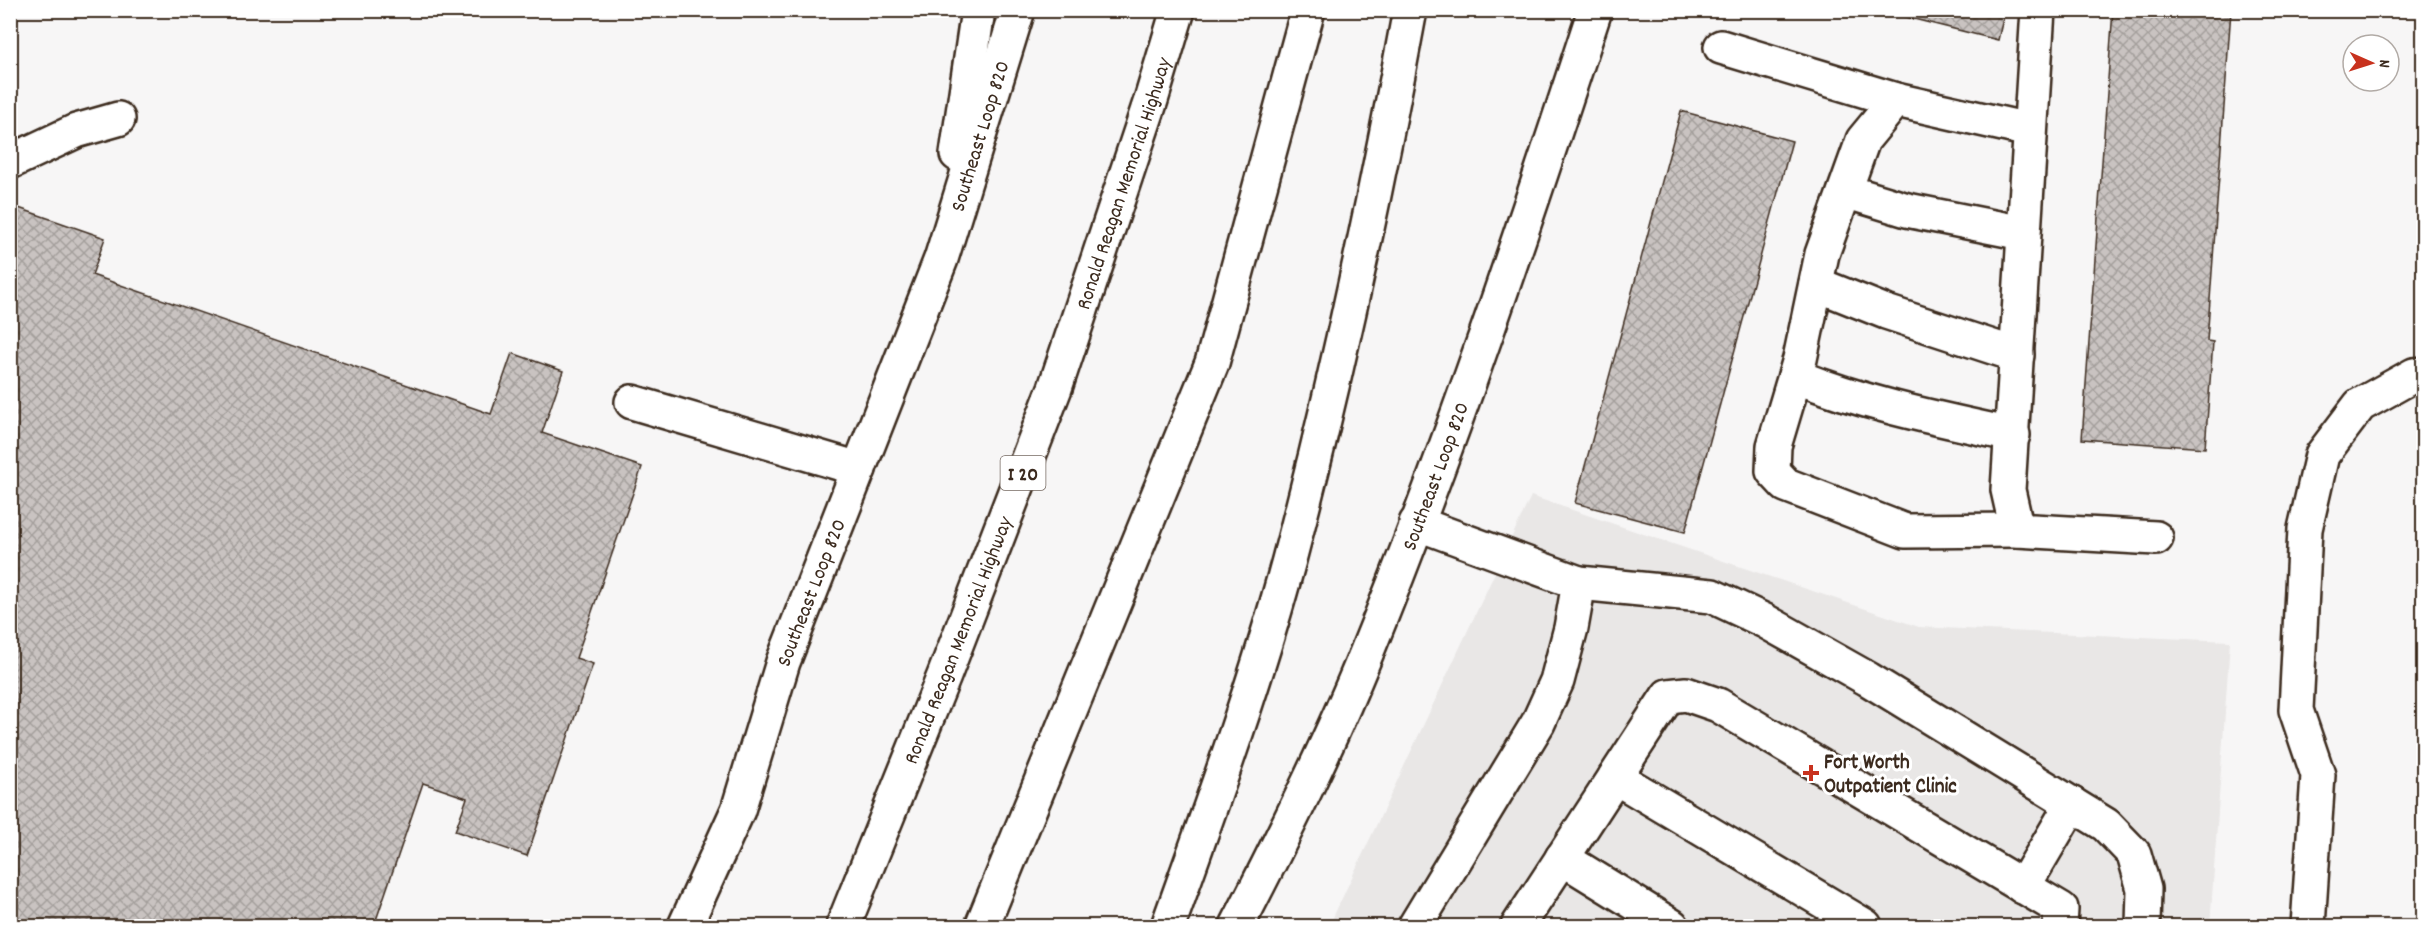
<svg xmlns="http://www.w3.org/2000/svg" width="2434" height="937" font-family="Dekko,sans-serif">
<defs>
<pattern id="building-cross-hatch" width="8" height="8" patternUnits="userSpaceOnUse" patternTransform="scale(1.5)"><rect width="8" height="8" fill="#c9c3c1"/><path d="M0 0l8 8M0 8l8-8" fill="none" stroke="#a49f9c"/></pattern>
</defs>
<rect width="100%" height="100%" fill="#f7f6f6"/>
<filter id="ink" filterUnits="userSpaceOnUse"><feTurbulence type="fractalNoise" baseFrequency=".0167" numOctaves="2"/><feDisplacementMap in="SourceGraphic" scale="12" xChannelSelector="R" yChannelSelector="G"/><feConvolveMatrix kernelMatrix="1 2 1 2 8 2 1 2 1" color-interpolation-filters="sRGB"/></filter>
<g filter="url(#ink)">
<path fill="#e9e7e6" d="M1531,496l388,131 311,14 -20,285h-881z"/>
<g fill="url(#building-cross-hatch)" stroke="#3b2a1e" stroke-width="1.5">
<path d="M1878,10h127l-7,30z"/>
<path d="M2113,10h118l-24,331 6,1 -8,106 -123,-9z"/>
<path d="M1681,111l111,30 -107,391 -110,-29z"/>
<path d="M10,205l95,33 -13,37 399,139 21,-61 51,18 -21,62 100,34 -66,191 17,6 -66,192 -72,-25 12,-33 -44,-15 -49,143h-364z"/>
</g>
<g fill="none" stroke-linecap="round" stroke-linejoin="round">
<defs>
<g id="minor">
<path d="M2038,10l-30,480 9,40 139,8"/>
<path d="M1721,47l175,53"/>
<path d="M10,162l66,-31 42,-12"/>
<path d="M1845,191l62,19 116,23"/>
<path d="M1816,284l70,28 131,43"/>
<path d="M1795,376c70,28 144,43 218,59"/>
<path d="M632,402l227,67"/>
<path d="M2017,530l-112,1 -119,-46 -13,-14 1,-25 26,-87 22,-105 41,-114 33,-40 133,30"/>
<path d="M1579,583l133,13 53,25 103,58 238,146 28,29 10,35 -1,37"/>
<path d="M1615,777l250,149"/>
<path d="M1562,858l110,68"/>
<path d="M2023,887l49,-83"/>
<path d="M1415,926l123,-203 19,-42 14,-53 8,-45 -163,-60"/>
<path d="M1518,926l150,-230 18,-2 32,11 343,204 -1,17"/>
<path d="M2308,926l10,-151 -22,-65 9,-181 17,-74 38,-50 54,-30 10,-1"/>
</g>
<g id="major">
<path d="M957,154l21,-144"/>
<path id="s1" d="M685,926l53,-116 45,-148 158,-403 77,-249"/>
<path id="s2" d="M1237,926c46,-89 91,-179 129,-272 86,-211 158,-427 229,-644"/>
</g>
<g id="highway">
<path id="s3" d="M843,926l101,-250 111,-288 96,-288 27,-90"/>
<path d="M982,926l230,-563 96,-353"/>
<path d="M1168,926c43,-120 88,-243 121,-366 48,-182 87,-365 121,-550"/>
</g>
</defs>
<use href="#minor" stroke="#3b2a1e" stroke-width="38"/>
<use href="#major" stroke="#3b2a1e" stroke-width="38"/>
<use href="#highway" stroke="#3b2a1e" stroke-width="38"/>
<use href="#minor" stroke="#fff" stroke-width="33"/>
<use href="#major" stroke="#fff" stroke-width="33"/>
<use href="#highway" stroke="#fff" stroke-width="33"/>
</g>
</g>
<path fill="#c8321e" stroke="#fff" stroke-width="2" d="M1808 764h6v6h6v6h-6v6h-6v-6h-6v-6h6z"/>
<g text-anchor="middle" stroke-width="6" stroke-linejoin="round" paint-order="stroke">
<rect fill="#fff" stroke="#766a62" stroke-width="1.5" x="1000.5" y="456" width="45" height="34" rx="4.5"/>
<g font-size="20" font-weight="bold" fill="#3b2a1e">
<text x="1023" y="480">I 20</text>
</g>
<g font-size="21" fill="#3b2a1e" stroke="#fff">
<text dy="7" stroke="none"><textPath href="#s1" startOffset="844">Southeast Loop 820</textPath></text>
<text dy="7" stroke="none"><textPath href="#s3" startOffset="794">Ronald Reagan Memorial Highway</textPath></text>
<text dy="7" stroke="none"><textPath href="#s2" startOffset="492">Southeast Loop 820</textPath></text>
<text dy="7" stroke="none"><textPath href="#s1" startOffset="357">Southeast Loop 820</textPath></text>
<text dy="7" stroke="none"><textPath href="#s3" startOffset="308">Ronald Reagan Memorial Highway</textPath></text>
</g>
<g font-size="21" font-weight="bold" fill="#3b2a1e" stroke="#fff" text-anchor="start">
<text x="1824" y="768">Fort Worth<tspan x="1824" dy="24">Outpatient Clinic</tspan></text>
</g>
</g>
<rect width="2434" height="937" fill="none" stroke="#fff" stroke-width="36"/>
<rect x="18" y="18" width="2398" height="901" fill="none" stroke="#3b2a1e" stroke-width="2" filter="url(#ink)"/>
<g transform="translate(2371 63) rotate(93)"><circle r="28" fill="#ffffff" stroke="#b1aaa5" stroke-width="1.5"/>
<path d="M0-4.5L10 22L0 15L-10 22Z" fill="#c8321e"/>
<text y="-9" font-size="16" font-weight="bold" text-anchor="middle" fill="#3b2a1e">N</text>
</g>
</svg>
